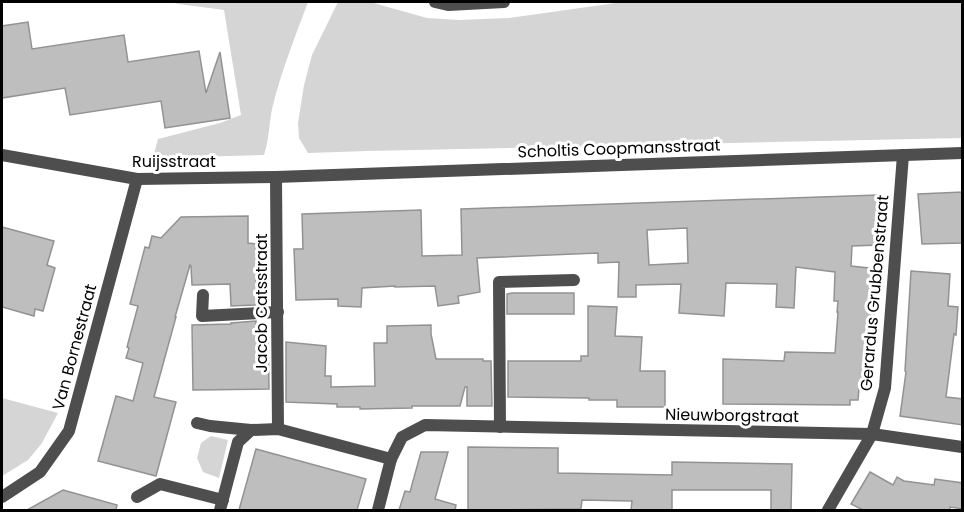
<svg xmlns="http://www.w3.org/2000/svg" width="964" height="512" font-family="Poppins,sans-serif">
<rect width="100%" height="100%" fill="#fff"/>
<g fill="#d5d5d5">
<path d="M172,2h136c-13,35 -27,70 -36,107 -3,15 -3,31 -8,46l-111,3 5,-19 62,-16 21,-8 -17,-105 -46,-6z"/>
<path d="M338,2h32l57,16 32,2 50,-2 114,-16h339v136l-595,13 -59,2 -9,-15 -1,-15 6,-38 8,-30z"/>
<path d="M2,398l56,15 -16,30 -14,17 -26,16z"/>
<path d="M211,436l17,4 -9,38 -16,-6 -6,-14 4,-15z"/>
</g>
<g fill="#bebebe" stroke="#929292" stroke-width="1.5" fill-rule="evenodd">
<path d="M28,22l4,27 92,-14 4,27 71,-11 7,42 14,-41 10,66 -65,10 -4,-27 -91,14 -5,-27 -63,10v-72z"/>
<path d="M963,192v51l-41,1 -4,-50z"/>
<path d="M878,195l1,50 -27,1 -1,20 27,3 -7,84h-7l-2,36h-3l-1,11h-8v5l-127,-1v-45l61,2 1,-9 50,1 3,-41h-1l1,-11h-4l1,-29 -39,-5 -2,41 -18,-1 1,-23 -51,-1 -2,33 -45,-3 2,-29 -45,1v12h-18l1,-35 -21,1v-10l-121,5 3,34 -22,4 1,7 -21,3 -3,-20 -40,1v-1l-33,2 -1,19 -23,-1v-7l-42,1 -2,-51h9l-1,-35 119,-4 1,46 40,-1 -1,-46zM687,228l1,35 -39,2 -2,-35z"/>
<path d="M248,216v27l8,1v61l-25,1 -1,-22 -38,1 -1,-19 -1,-1 -15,52h1l-22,80 22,5 -20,74 -58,-15 18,-65 17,5 10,-38 -17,-5 3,-10 -2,-1 11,-41 -8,-2 15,-57 4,1 3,-12 9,2 20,-21z"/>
<path d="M2,227l52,14 -7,24 8,3 -12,43 -8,-2 -1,7 -32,-9z"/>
<path d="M911,271l39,3 -2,32 10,1 -2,28 -2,-1 -8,63 17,2v26l-63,-9 6,-44 -1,-1z"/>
<path d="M512,293h62v21h-67v-20z"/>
<path d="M588,306l29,1 -2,29 27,1 -2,34h25v36h-48v-7h-28v-2l-81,-1v-36h73v-5h7z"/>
<path d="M256,321v3h12l1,65 -76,1 -1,-65 39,-1v-1z"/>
<path d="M431,325v9l5,25h47v2h8l1,45h-25v-19h-2l-5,19h-48v2l-52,1v-2h-23v-3l-51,-2v-60l40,4 -1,30h6v11l44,-1 -1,-43h13v-17z"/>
<path d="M468,447l90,1v25l114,2v-13l120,2 -1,46h-20v-20h-99v20h-41l1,-9 -50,-1 -1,9 -113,1z"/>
<path d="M256,449l110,30 -9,31h-118z"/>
<path d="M421,452h27l-13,47 21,6 -1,5h-56l6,-19 5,1z"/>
<path d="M870,472l23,13 4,-8 7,4 30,4 1,-6 28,4v26l-13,-2v3h-87l-12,-6z"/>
<path d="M63,490l54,15 -1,5h-89z"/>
</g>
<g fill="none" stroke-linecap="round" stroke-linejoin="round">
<path stroke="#4e4e4e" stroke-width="12" d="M203,295l-1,21 76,-4"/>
<g stroke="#4e4e4e" stroke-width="12">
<path d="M435,2l13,3 56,-3"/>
<path d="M2,155l135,24 139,-2 686,-24"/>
<path d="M276,177l2,252"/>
<path d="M197,423l13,3 41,4"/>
<path d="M500,427l-1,-145 75,-2"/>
<path d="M2,497l38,-25 29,-41 68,-252"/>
<path d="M137,497l23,-13 63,16"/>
<path d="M220,510l18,-68 13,-12 27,-1 113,30 11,-22 23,-12 447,9 90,13"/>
<path d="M378,510l13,-51"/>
<path d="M828,510l44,-76 13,-46 18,-233"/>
</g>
</g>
<g text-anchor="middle" stroke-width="6" stroke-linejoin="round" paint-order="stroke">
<g font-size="16" fill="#000" stroke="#fff">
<text transform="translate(619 148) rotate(-2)" y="6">Scholtis Coopmansstraat</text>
<text x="174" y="167">Ruijsstraat</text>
<text transform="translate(874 293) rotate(-85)" y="6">Gerardus Grubbenstraat</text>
<text transform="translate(261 303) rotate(-90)" y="6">Jacob Catsstraat</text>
<text transform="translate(74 347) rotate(-75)" y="6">Van Bornestraat</text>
<text transform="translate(732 415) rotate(1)" y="6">Nieuwborgstraat</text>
</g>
</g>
<rect width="964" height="512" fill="none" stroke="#000000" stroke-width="6"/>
</svg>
